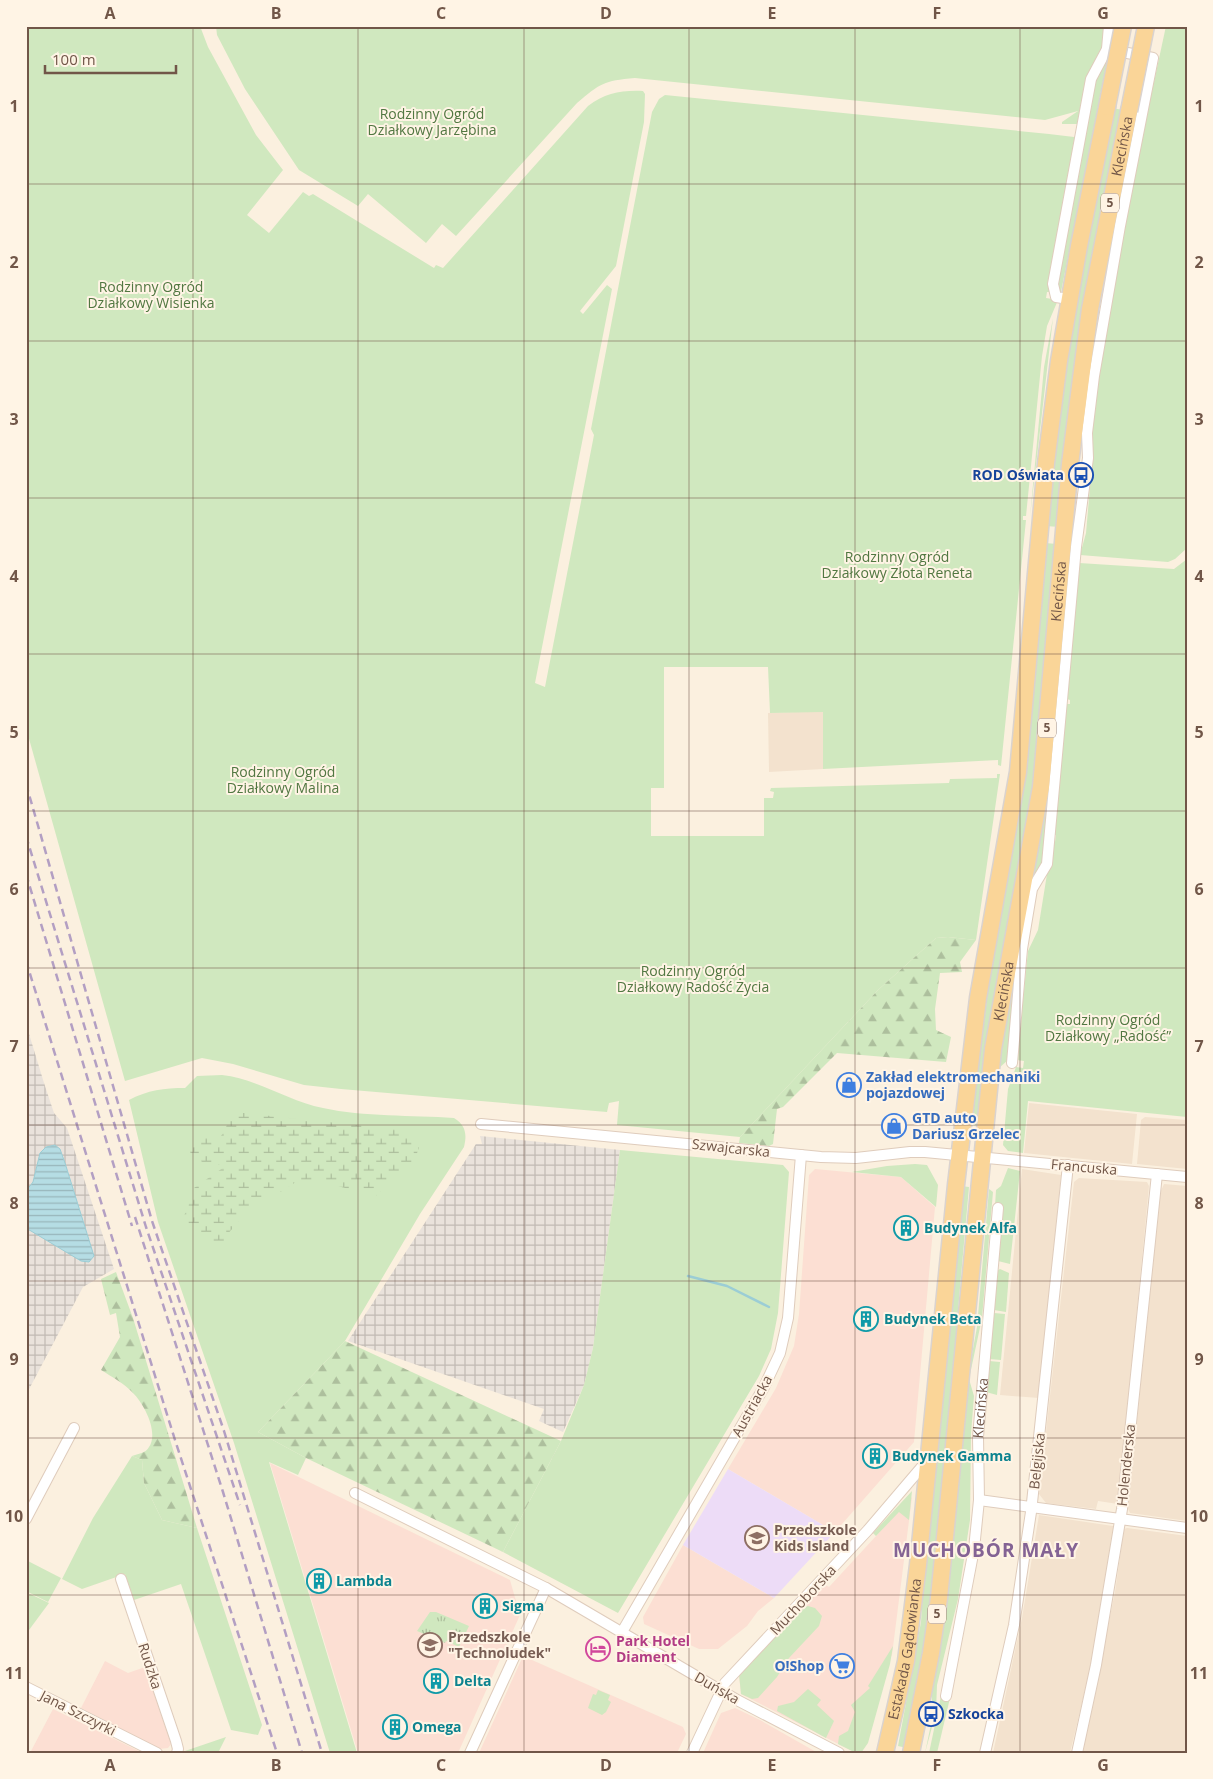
<svg xmlns="http://www.w3.org/2000/svg" width="1213" height="1779" font-family="'Open Sans',sans-serif">
<defs>
<pattern id="industrial-grid" width="8" height="8" patternUnits="userSpaceOnUse" patternTransform="scale(1.25)"><rect width="8" height="8" fill="#e9e2db"/><path d="M0 4h8M4 0v8" fill="none" stroke="#c1bab4"/></pattern>
<pattern id="forest-firs" width="22" height="20" patternUnits="userSpaceOnUse" patternTransform="scale(1.25)"><rect width="22" height="20" fill="#d0e8bf"/><path d="M5 1l3.5 6h-7zM16 11l3.5 6h-7z" fill="#adbf9d"/></pattern>
<pattern id="wetland-marsh" width="20" height="14" patternUnits="userSpaceOnUse" patternTransform="scale(1.25)"><rect width="20" height="14" fill="#d0e8bf"/><path d="M1 5h8M5 5V1M11 12h8M15 12V8" fill="none" stroke="#adbf9d"/></pattern>
<pattern id="park-tufts" width="24" height="20" patternUnits="userSpaceOnUse" patternTransform="scale(1.25)"><rect width="24" height="20" fill="#d0e8bf"/><path d="M3 7l-1-3M5 7V3M7 7l1-3M15 17l-1-3M17 17v-4M19 17l1-3" fill="none" stroke="#adbf9d"/></pattern>
<pattern id="water-rules" width="6" height="5" patternUnits="userSpaceOnUse" patternTransform="scale(1.25)"><rect width="6" height="5" fill="#b5dde4"/><path d="M0 2.5h6" fill="none" stroke="#98b6bb"/></pattern>
</defs>
<rect width="100%" height="100%" fill="#fbf0df"/>
<g fill="#f3e2ce">
<path d="M823,711v58l-54,3 -1,-59z"/>
<path d="M1029,1103l108,11 -5,50 -108,-11z"/>
<path d="M1145,1117l42,3v49l-50,-5 4,-44z"/>
<path d="M1022,1169l39,6 -22,223 -39,-3z"/>
<path d="M1079,1178l68,4 2,4 -31,318 -20,-3 -2,8 -50,-6 -7,-9 35,-312z"/>
<path d="M1164,1184l23,2v335l-57,-8 -2,-4 32,-316z"/>
<path d="M1039,1515l74,11 1,3 -24,140 -20,84h-77l29,-135z"/>
<path d="M1127,1528l60,8v217h-105l33,-161 9,-63z"/>
</g>
<g fill="#fcdfd3">
<path d="M815,1169l86,8 34,30 -21,235 -79,90 -107,-63 48,-81 18,-42 5,-32 10,-139z"/>
<path d="M270,1463l240,117 10,35 -62,138h-100z"/>
<path d="M912,1497l-20,158 -30,53 -12,42 -109,-56 -2,-20 66,-67 19,-23 5,3z"/>
<path d="M683,1545l91,53 -16,13 -11,15 -29,23h-19l-55,-25 -1,-7z"/>
<path d="M523,1656l160,71 3,7 -9,19h-198z"/>
<path d="M105,1661l23,12 17,-6 26,77 -3,4 -9,1 -78,-41z"/>
<path d="M735,1708l25,12 58,33h-115l18,-40z"/>
<path d="M53,1709l90,44h-113z"/>
</g>
<g fill="url(#industrial-grid)">
<path d="M26,1024l18,59 10,30 13,15 47,141 -31,18 -57,108z"/>
<path d="M480,1136l140,14 -27,198 -9,37 -21,47 -24,-11 5,-12 -196,-68 128,-197h6z"/>
</g>
<path fill="#eddcf7" d="M728,1469l107,63 -61,66 -91,-53z"/>
<g fill="#d0e8bf">
<path d="M26,26h174l8,21 48,88 27,35 -36,45 22,18 34,-41 6,4 4,-2 121,74 2,-3 7,3 145,-162c17,-13 34,-16 55,-15l2,3 -1,28 -28,144 -36,45 3,3 24,-29 5,4 -77,394 10,4 49,-252 -3,-6 61,-317 7,-13 6,-4 384,39 25,3 3,-2 -26,157h-4l-1,6 12,2 -11,26 -5,30 -16,160h-3v4h3l-25,246 -3,-1v-5l-175,9v-57l-53,1 -2,-46h-104v121h-13v48h113v-38h9l1,-6 -4,-1 1,-3 178,-5 1,-4 47,-1v-4h3l-24,166 -28,-3 -12,1 -58,52 -138,147 -123,-12 2,-24 -10,2 -2,9 -266,-23 -37,-4 -71,-21 -31,-6 -77,23 -99,-353z"/>
<path d="M216,26h888l-2,23 -23,75h-17v-2l16,-11 -33,9 -410,-42c-32,3 -34,5 -58,25l-121,133 -14,-12 -16,19 -58,-49 -10,12 -59,-36 -54,-81 -28,-54z"/>
<path d="M1166,26h21v522l-12,11 -7,3 -88,-7 6,-22 7,-80 -2,-15 10,-81 30,-168z"/>
<path d="M1108,56l-47,236 -4,-2 37,-207z"/>
<path d="M1112,108l11,2 -64,417 -13,-1 17,-151z"/>
<path d="M1053,318l-23,199 14,-150z"/>
<path d="M1045,543l12,1 -19,219 -59,363 -8,-1z"/>
<path d="M1071,545l2,3 -31,318 -10,18 -24,176 -9,8 70,-522z"/>
<path d="M1187,559v558l-159,-16 -5,52 -15,-2 -5,-6 5,-56 8,-22 7,1 1,-7 -7,-1 11,-109 10,-21 14,-87 3,-1 1,-7h-2l12,-131h4v-4l-3,-1 12,-136 95,6z"/>
<path d="M222,1075c36,4 66,26 101,33 41,9 89,7 131,10 12,7 13,17 10,29l-44,67 -75,127 -87,91 48,26 -8,17 -29,-13 88,291h-27l-96,-310 -76,-221 -29,-122c19,-10 35,-12 56,-12l12,-12z"/>
<path d="M620,1150l163,15 6,7 -11,141 -7,36 -12,27 -141,237 -115,-61 58,-111 23,-56 9,-37z"/>
<path d="M915,1164l12,1 11,20 -2,22 -35,-30 -49,-5 35,-6z"/>
<path d="M1008,1168l12,3 -10,93 -12,-3 5,-54 -8,-1 1,-16 5,-4z"/>
<path d="M961,1186l8,1 -11,123 -2,60 -23,240 -26,138 -9,-2 23,-124 4,-64z"/>
<path d="M989,1189l4,3 -11,126 -13,61 5,17 -3,38 -1,86 -12,79 -21,86 -1,27 -11,41 10,-48v-3l-3,-1v-11l36,-314 9,-49z"/>
<path d="M1000,1269l9,4 -3,39 -12,-2 3,-39z"/>
<path d="M994,1313l11,1 -4,46 -12,-1z"/>
<path d="M989,1361l11,1 -3,33 -11,-3z"/>
<path d="M132,1456l10,4 2,23 18,37 35,8 65,197 -4,10 -27,-5 -50,-146 -47,16 -9,-26 -43,15 -20,-10 31,-61z"/>
<path d="M912,1491l-3,29 -10,-8 -23,24 -3,-3z"/>
<path d="M26,1560l35,18 -13,24 -22,-11z"/>
<path d="M26,1592l23,11 -20,27 -3,-2z"/>
<path d="M808,1606l7,2 7,8 -3,10 -30,32 -12,19 -19,21 -6,1 -11,-5 -2,-20 60,-65z"/>
<path d="M893,1646l-3,18 -22,79 -7,10h-5l-18,-9 1,-8 9,-5 7,-19 -4,-7 19,-17 -2,-2z"/>
<path d="M808,1689l13,11 -4,5 17,16 -8,17 -49,-27 1,-5 16,-4z"/>
<path d="M598,1690l12,5 -2,5 3,2 -5,10 -4,3 -14,-7 5,-14 3,1z"/>
<path d="M941,1696l9,2 -13,55h-8z"/>
<path d="M226,1737l-8,16 -33,-2z"/>
</g>
<g fill="url(#forest-firs)">
<path d="M948,937l28,3 -16,22 2,10 -22,1 -5,36 1,21 15,7 -5,25 -109,-9 -54,54 -6,2 -4,35 -4,2 -30,-3 1,-6 138,-147 58,-52z"/>
<path d="M116,1272l17,46 64,210 -35,-8 -18,-37 -2,-23 -10,-4c6,-2 14,-3 17,-9 10,-15 -5,-43 -16,-54 -9,-10 -21,-16 -32,-23l19,-33 -4,-24 -6,2 -9,-36z"/>
<path d="M345,1341l216,100 -58,111 -197,-94 -48,-26z"/>
</g>
<path fill="url(#wetland-marsh)" d="M234,1112l169,18 16,17c-7,27 -26,30 -43,49l-54,-14 -23,-2 -25,16 -11,3 -16,13 -22,25 -3,11 -43,-24 7,-12 8,-24 33,-23c-14,0 -28,0 -37,-13l2,-9 8,-6 21,-1c6,-8 6,-16 13,-24z"/>
<path fill="url(#park-tufts)" d="M430,1612h6l33,14 -10,21 -13,-6 -1,2 -28,-12z"/>
<path fill="url(#water-rules)" stroke="#9bcdd5" d="M55,1145l5,4 5,14 29,93 -5,6 -8,-1 -55,-33v-37l7,-9 7,-29 6,-6z"/>
<g fill="none" stroke-linecap="round" stroke-linejoin="round">
<path stroke="#9bcdd5" stroke-width="2.5" d="M688,1276l39,10 42,21"/>
<defs>
<g id="street">
<path d="M1069,299l-13,-2 -3,-13 38,-205 16,-30 2,-23"/>
<path d="M1012,1063l10,-114 10,-60 15,-25 29,-317 12,-89 -1,-25 7,-57 26,-150 33,-168 -46,-9"/>
<path d="M481,1124l340,33 35,1 54,-6h15l262,25"/>
<path d="M355,1493l191,95 191,112 102,53"/>
<path d="M979,1500l208,28"/>
<path d="M26,1519l48,-91"/>
<path d="M121,1579l55,162 2,8 -1,4"/>
<path d="M622,1632l142,-245 16,-34 8,-35 13,-163"/>
<path d="M26,1687l131,66"/>
<path id="s1" d="M946,1696l28,-147 5,-49 -1,-63 20,-229"/>
<path d="M470,1753l76,-165"/>
<path d="M692,1753l33,-70 143,-153 58,-68"/>
<path d="M985,1753l29,-128 17,-113 37,-347"/>
<path d="M1077,1753l19,-88 26,-156 35,-335"/>
</g>
<g id="primary">
<path id="s2" d="M885,1753l21,-92 12,-96 38,-380 22,-187 40,-226 28,-309 13,-102 20,-115 28,-139"/>
<path id="s3" d="M911,1753l20,-100 8,-55 54,-549 48,-262 29,-323 20,-155 39,-198"/>
</g>
</defs>
<use href="#street" stroke="#dfccbc" stroke-width="12"/>
<use href="#primary" stroke="#dad3cf" stroke-width="19"/>
<use href="#street" stroke="#fff" stroke-width="10"/>
<use href="#primary" stroke="#fad598" stroke-width="16"/>
<g stroke="#b39fc3" stroke-width="2.5" stroke-dasharray="8 5" stroke-linecap="butt">
<path d="M26,784l126,437 72,210 98,322"/>
<path d="M26,836l120,391 94,278"/>
<path d="M26,874l106,352"/>
<path d="M26,961l149,479 102,313"/>
<path d="M135,1217l88,275 79,261"/>
</g>
<defs>
<g id="primary-bridge">
<path d="M1107,107l16,-81"/>
<path d="M1129,111l17,-85"/>
</g>
</defs>
<use href="#primary-bridge" stroke="#dad3cf" stroke-width="19" stroke-linecap="butt"/>
<use href="#primary-bridge" stroke="#fad598" stroke-width="16"/>
</g>
<path fill="none" stroke="#715648" stroke-width="1" stroke-opacity="0.55" d="M193,26v1727M358,26v1727M524,26v1727M689,26v1727M855,26v1727M1020,26v1727M26,184h1161M26,341h1161M26,498h1161M26,654h1161M26,811h1161M26,968h1161M26,1125h1161M26,1281h1161M26,1438h1161M26,1595h1161"/>
<defs>
<symbol id="bus-ring" viewBox="-11 -11 22 22"><circle r="9.5" fill="#fff4e5" stroke="#1a4fb4" stroke-width="1.5"/><path d="M-5-6H5V4H4V6H2V4H-2V6H-4V4H-5ZM-3.5-4V0h7V-4ZM-3.5 1.2v1.5H-2V1.2ZM2 1.2v1.5H3.5V1.2Z" fill="#1a4fb4"/></symbol>
<symbol id="shop-ring" viewBox="-11 -11 22 22"><circle r="9.5" fill="#fff4e5" stroke="#3f7fe0" stroke-width="1.5"/><path d="M-5-2.5h2.3a2.7 3.5 0 0 1 5.4 0H5L5.5 6h-11ZM-1.5-2.5h3a1.5 2.3 0 0 0-3 0Z" fill="#3f7fe0"/></symbol>
<symbol id="building-ring" viewBox="-11 -11 22 22"><circle r="9.5" fill="#fff4e5" stroke="#0f9aa8" stroke-width="1.5"/><path d="M-4-6H4V6H1V3H-1V6H-4ZM-2.5-4.3h1.7v1.8h-1.7ZM.8-4.3h1.7v1.8H.8ZM-2.5-1h1.7V.8h-1.7ZM.8-1h1.7V.8H.8Z" fill="#0f9aa8"/></symbol>
<symbol id="school-ring" viewBox="-11 -11 22 22"><circle r="9.5" fill="#fff4e5" stroke="#8d6e63" stroke-width="1.5"/><path d="M0-5L7-2L0 1L-7-2ZM-4 1L0 2.5L4 1V4Q0 6-4 4Z" fill="#8d6e63"/></symbol>
<symbol id="hotel-ring" viewBox="-11 -11 22 22"><circle r="9.5" fill="#fff4e5" stroke="#d1479c" stroke-width="1.5"/><path d="M-6-4.5h1.5V1H6V5H4.5V3h-9V5H-6ZM-4 0a1.8 1.8 0 1 1 3.6 0ZM.5 0V-2.5h3Q6-2.5 6 0Z" fill="#d1479c"/></symbol>
<symbol id="supermarket-ring" viewBox="-11 -11 22 22"><circle r="9.5" fill="#fff4e5" stroke="#3f7fe0" stroke-width="1.5"/><path d="M-6-5.5h2.5l.6 2H6L4.5 2H-2.5L-4.4-4H-6ZM-1.5 3.2a1.3 1.3 0 1 0 .1 0ZM3 3.2a1.3 1.3 0 1 0 .1 0Z" fill="#3f7fe0"/></symbol>
</defs>
<g fill-rule="evenodd">
<use href="#bus-ring" x="1067" y="461" width="28" height="28"/>
<use href="#shop-ring" x="835" y="1071" width="28" height="28"/>
<use href="#shop-ring" x="880" y="1112" width="28" height="28"/>
<use href="#building-ring" x="892" y="1214" width="28" height="28"/>
<use href="#building-ring" x="852" y="1305" width="28" height="28"/>
<use href="#building-ring" x="861" y="1442" width="28" height="28"/>
<use href="#school-ring" x="743" y="1524" width="28" height="28"/>
<use href="#building-ring" x="305" y="1567" width="28" height="28"/>
<use href="#building-ring" x="471" y="1592" width="28" height="28"/>
<use href="#school-ring" x="416" y="1631" width="28" height="28"/>
<use href="#hotel-ring" x="584" y="1635" width="28" height="28"/>
<use href="#supermarket-ring" x="828" y="1652" width="28" height="28"/>
<use href="#building-ring" x="422" y="1667" width="28" height="28"/>
<use href="#bus-ring" x="917" y="1700" width="28" height="28"/>
<use href="#building-ring" x="381" y="1713" width="28" height="28"/>
</g>
<g text-anchor="middle" stroke-width="4" stroke-linejoin="round" paint-order="stroke">
<g fill="#fff4e5" stroke="#9c8577" stroke-width="1">
<rect x="1101" y="193.5" width="18" height="19" rx="4"/>
<rect x="1038" y="718.5" width="18" height="19" rx="4"/>
<rect x="928" y="1604.5" width="18" height="19" rx="4"/>
</g>
<g font-size="12" font-weight="bold" fill="#715648">
<text x="1110" y="207">5</text>
<text x="1047" y="732">5</text>
<text x="937" y="1618">5</text>
</g>
<g font-size="14" fill="#517741" stroke="#fff4e5">
<text x="432" y="119">Rodzinny Ogród<tspan x="432" dy="16">Działkowy Jarzębina</tspan></text>
<text x="151" y="292">Rodzinny Ogród<tspan x="151" dy="16">Działkowy Wisienka</tspan></text>
<text x="897" y="562">Rodzinny Ogród<tspan x="897" dy="16">Działkowy Złota Reneta</tspan></text>
<text x="283" y="777">Rodzinny Ogród<tspan x="283" dy="16">Działkowy Malina</tspan></text>
<text x="693" y="976">Rodzinny Ogród<tspan x="693" dy="16">Działkowy Radość Życia</tspan></text>
<text x="1108" y="1025">Rodzinny Ogród<tspan x="1108" dy="16">Działkowy „Radość”</tspan></text>
</g>
<g font-size="14" fill="#715648" stroke="#fff4e5">
<text dy="5" stroke="none"><textPath href="#s3" startOffset="1622">Klecińska</textPath></text>
<text dy="5" stroke="none"><textPath href="#s3" startOffset="1172">Klecińska</textPath></text>
<text dy="5" stroke="none"><textPath href="#s3" startOffset="768">Klecińska</textPath></text>
<text transform="translate(731 1148) rotate(6)" y="5">Szwajcarska</text>
<text transform="translate(1084 1167) rotate(5)" y="5">Francuska</text>
<text transform="translate(752 1406) rotate(-61)" y="5">Austriacka</text>
<text dy="5" stroke="none"><textPath href="#s1" startOffset="291">Klecińska</textPath></text>
<text transform="translate(1037 1461) rotate(-84)" y="5">Belgijska</text>
<text transform="translate(1126 1465) rotate(-84)" y="5">Holenderska</text>
<text transform="translate(803 1600) rotate(-47)" y="5">Muchoborska</text>
<text dy="5" stroke="none"><textPath href="#s2" startOffset="106">Estakada Gądowianka</textPath></text>
<text transform="translate(150 1666) rotate(72)" y="5">Rudzka</text>
<text transform="translate(717 1688) rotate(30)" y="5">Duńska</text>
<text transform="translate(78 1713) rotate(27)" y="5">Jana Szczyrki</text>
</g>
<g font-size="14" font-weight="bold" fill="#164399" stroke="#fff4e5" text-anchor="end">
<text x="1064" y="480">ROD Oświata</text>
<text x="948" y="1719" text-anchor="start">Szkocka</text>
</g>
<g font-size="14" font-weight="bold" fill="#366cbe" stroke="#fff4e5" text-anchor="start">
<text x="866" y="1082">Zakład elektromechaniki<tspan x="866" dy="16">pojazdowej</tspan></text>
<text x="912" y="1123">GTD auto<tspan x="912" dy="16">Dariusz Grzelec</tspan></text>
<text x="824" y="1671" text-anchor="end">O!Shop</text>
</g>
<g font-size="14" font-weight="bold" fill="#0d838f" stroke="#fff4e5" text-anchor="start">
<text x="924" y="1233">Budynek Alfa</text>
<text x="884" y="1324">Budynek Beta</text>
<text x="892" y="1461">Budynek Gamma</text>
<text x="336" y="1586">Lambda</text>
<text x="502" y="1611">Sigma</text>
<text x="454" y="1686">Delta</text>
<text x="412" y="1732">Omega</text>
</g>
<g font-size="14" font-weight="bold" fill="#785e54" stroke="#fff4e5" text-anchor="start">
<text x="774" y="1535">Przedszkole<tspan x="774" dy="16">Kids Island</tspan></text>
<text x="448" y="1642">Przedszkole<tspan x="448" dy="16">"Technoludek"</tspan></text>
</g>
<g font-size="14" font-weight="bold" fill="#b23c85" stroke="#fff4e5" text-anchor="start">
<text x="616" y="1646">Park Hotel<tspan x="616" dy="16">Diament</tspan></text>
</g>
<g font-size="19" font-weight="bold" letter-spacing="1" fill="#846394" stroke="#fff4e5">
<text x="986" y="1557">MUCHOBÓR MAŁY</text>
</g>
</g>
<rect width="1213" height="1779" fill="none" stroke="#fff4e5" stroke-width="55"/>
<path d="M45 65v8h131v-8" fill="none" stroke="#715648" stroke-width="2.5"/>
<text x="52" y="65" font-size="15" fill="#715648" stroke="#fff4e5" stroke-width="4" paint-order="stroke">100 m</text>
<rect x="28" y="28" width="1158" height="1724" fill="none" stroke="#715648" stroke-width="2"/>
<g font-size="16" text-anchor="middle" font-weight="bold" fill="#715648">
<text x="110" y="19">A</text>
<text x="276" y="19">B</text>
<text x="441" y="19">C</text>
<text x="606" y="19">D</text>
<text x="772" y="19">E</text>
<text x="937" y="19">F</text>
<text x="1103" y="19">G</text>
<text x="14" y="112">1</text>
<text x="1199" y="112">1</text>
<text x="14" y="268">2</text>
<text x="1199" y="268">2</text>
<text x="14" y="425">3</text>
<text x="1199" y="425">3</text>
<text x="14" y="582">4</text>
<text x="1199" y="582">4</text>
<text x="14" y="738">5</text>
<text x="1199" y="738">5</text>
<text x="14" y="895">6</text>
<text x="1199" y="895">6</text>
<text x="14" y="1052">7</text>
<text x="1199" y="1052">7</text>
<text x="14" y="1209">8</text>
<text x="1199" y="1209">8</text>
<text x="14" y="1365">9</text>
<text x="1199" y="1365">9</text>
<text x="14" y="1522">10</text>
<text x="1199" y="1522">10</text>
<text x="14" y="1679">11</text>
<text x="1199" y="1679">11</text>
<text x="110" y="1771">A</text>
<text x="276" y="1771">B</text>
<text x="441" y="1771">C</text>
<text x="606" y="1771">D</text>
<text x="772" y="1771">E</text>
<text x="937" y="1771">F</text>
<text x="1103" y="1771">G</text>
</g>
</svg>
